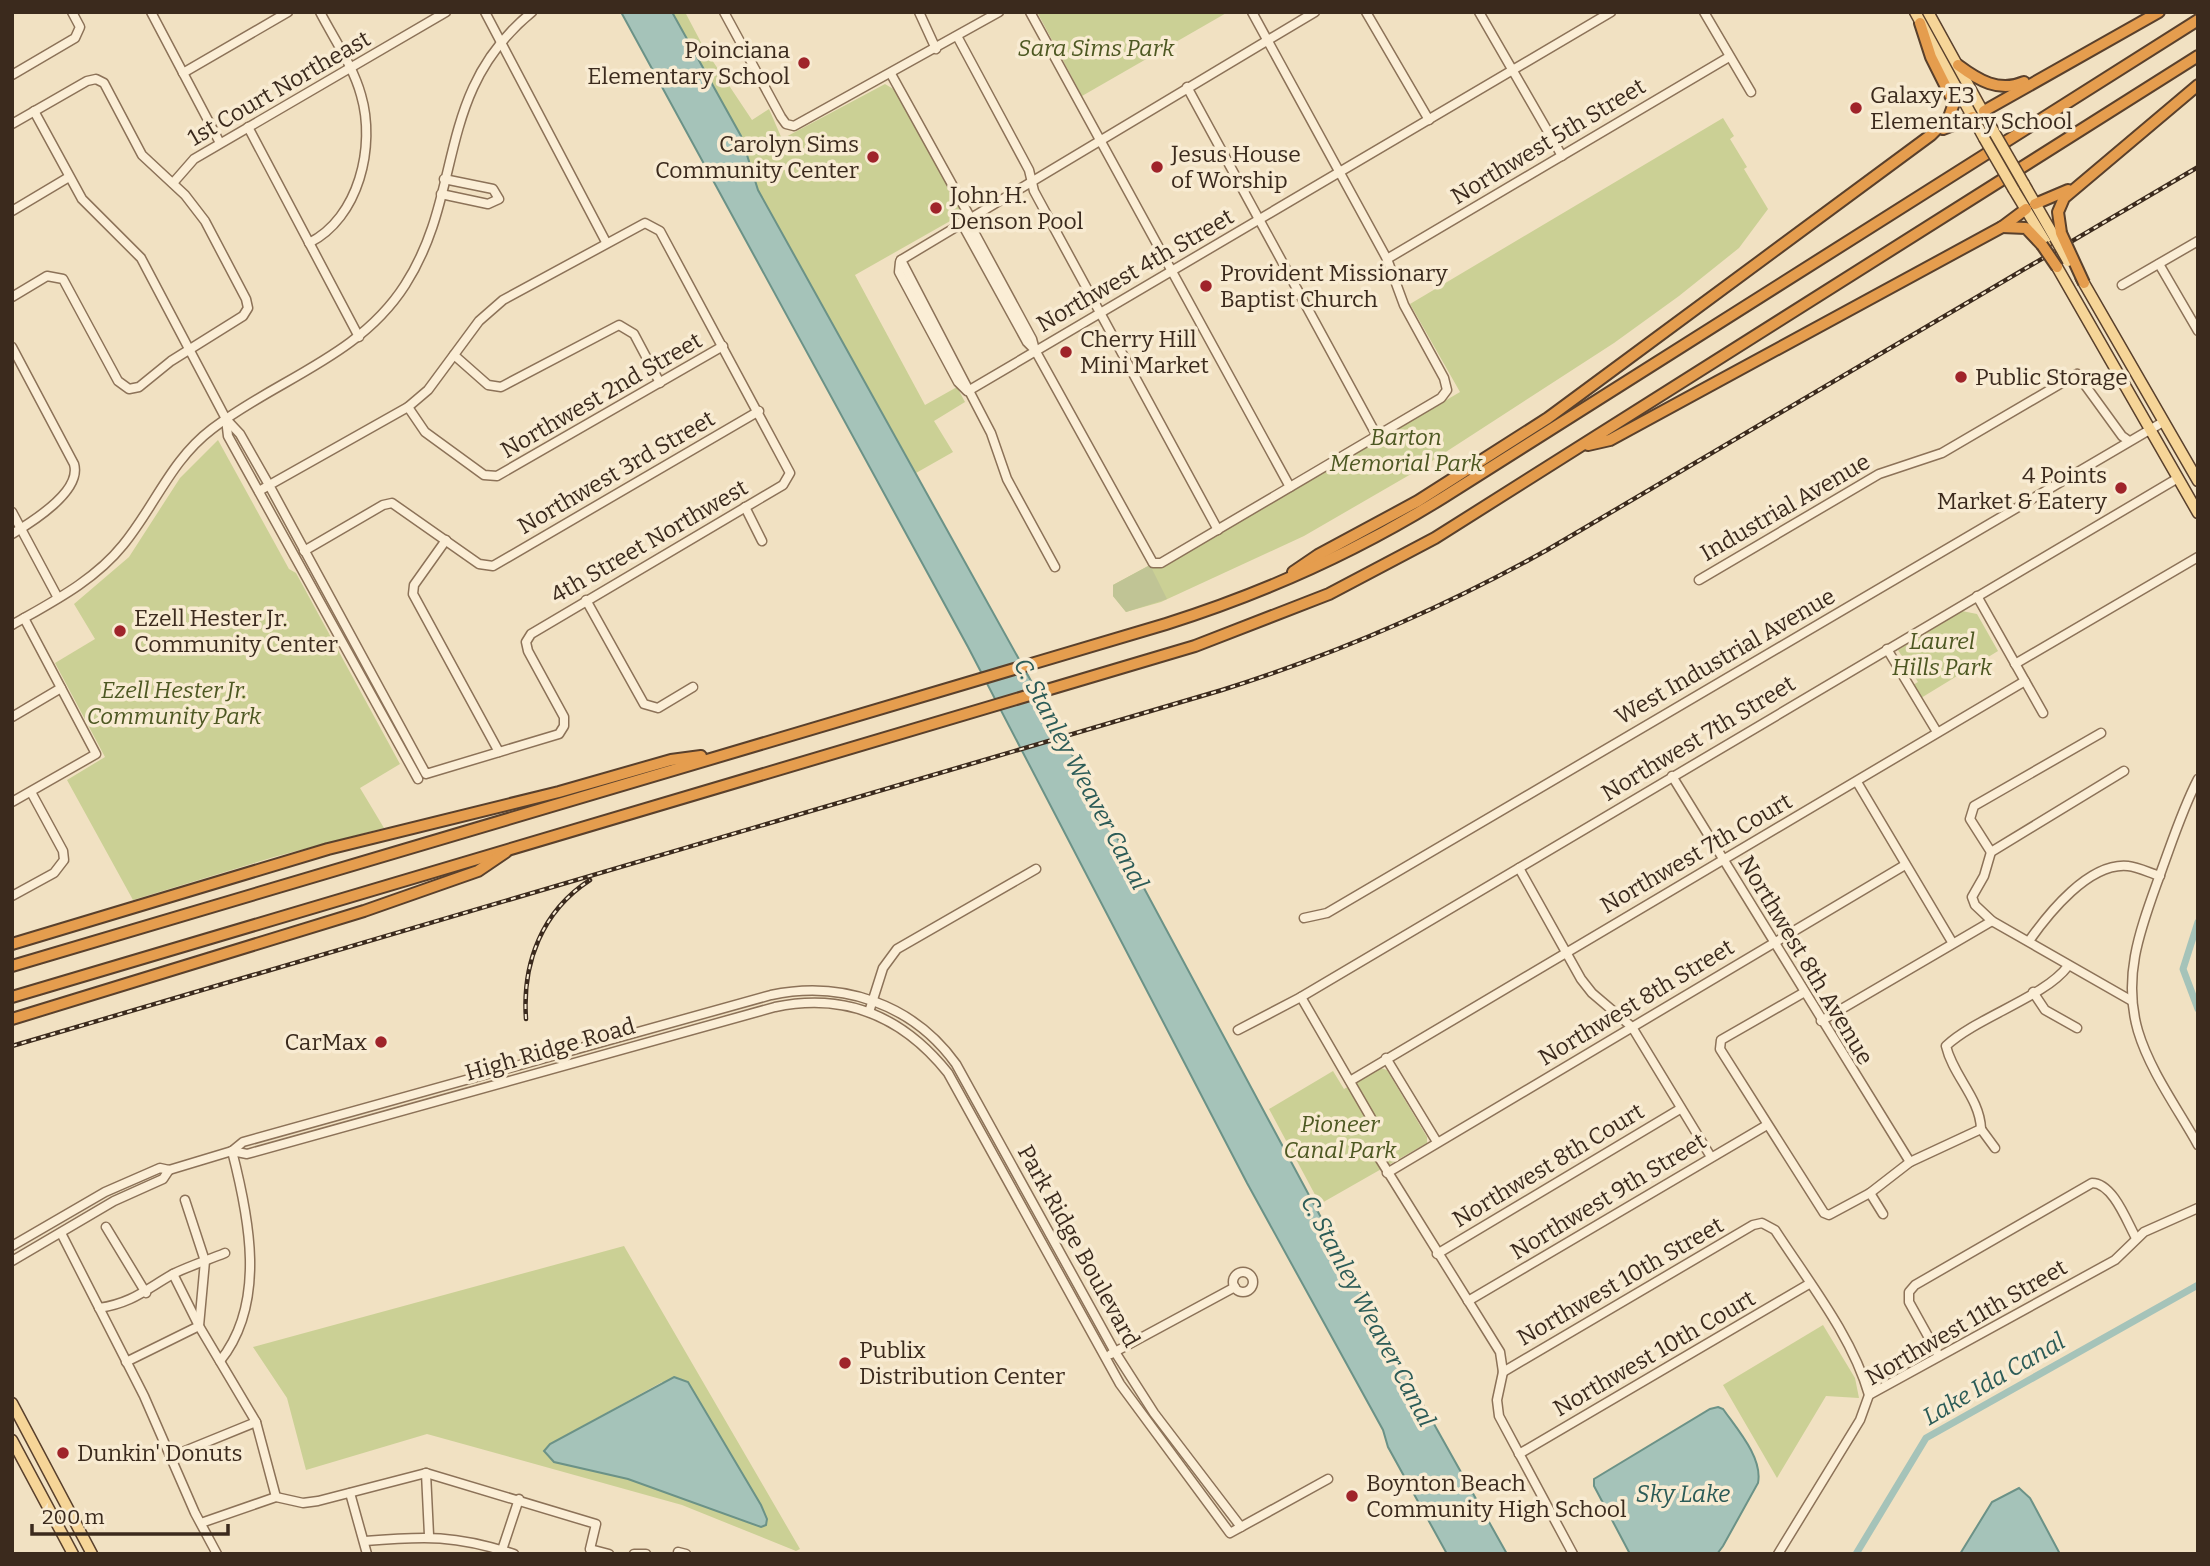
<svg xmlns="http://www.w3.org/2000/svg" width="2210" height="1566" font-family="Bitter,serif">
<rect width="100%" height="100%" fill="#f1e1c2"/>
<g fill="#cbd095" fill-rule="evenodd">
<path d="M672,12h13l19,36 48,72 17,-11 13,30 103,-55 10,6 64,116v10l-104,59 70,130 32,-18 8,15 -31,19 19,31 -37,21 -158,-283 -17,-54z"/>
<path d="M1037,12h191l-146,84z"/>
<path d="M1723,118l11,18 -4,3 17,28 -3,2 24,40 -29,39 -60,48 -65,47 -196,127 -114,66 -143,66 -35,10 -13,-16v-11l37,-20 13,2 297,-175 -50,-88z"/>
<path d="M218,440l71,129 7,4 104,191 -40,24 24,40 -110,29 -141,43 -66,-120 38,-23 -50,-94 40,-24 -21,-35 55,-47 51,-79z"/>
<path d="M1962,611l15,3 21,37 -77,47 -8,-13 5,-3 -20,-32z"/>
<path d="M1381,1068l6,2 40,67v6l-107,61 -51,-95 64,-38 11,18z"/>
<path d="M624,1246l176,303 -4,2 -114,-46 -255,-71 -121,36 -19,-72 -34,-51zM662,1382l77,90 28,47 -6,8 -133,-48 -74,-17 -4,-18z"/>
<path d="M1823,1325l32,53 4,20 -33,-2 -49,82 -54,-93z"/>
</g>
<path fill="#c0c495" d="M1150,565l17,34 -41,13 -13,-16v-11z"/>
<g fill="#a5c3b9" stroke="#6b9287" stroke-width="2">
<path d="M621,12h51l69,124 17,54 322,579 309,575 118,210h-60l-59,-107 -5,-17 -136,-247 -279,-536z"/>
<path d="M674,1377l14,5 73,123 6,14 -1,6 -5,2 -133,-48 -74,-17 -10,-11 6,-7z"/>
<path d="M1718,1407l5,2c14,20 40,49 35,74l-35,63 -6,8h-87l-36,-68v-7l116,-70z"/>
<path d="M2019,1488l11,10 30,56h-100l32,-52z"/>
</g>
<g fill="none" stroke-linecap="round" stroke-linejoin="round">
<g stroke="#a5c3b9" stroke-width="7">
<path d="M2198,922l-15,47 15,40"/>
<path d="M1856,1554l70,-116 272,-153"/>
</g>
<defs>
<g id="minor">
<path d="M151,12l69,131"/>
<path d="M485,12l121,230"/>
<path d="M724,12l57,105 5,7 8,2 205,-114"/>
<path d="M919,12l17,37"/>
<path d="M1030,12l260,475"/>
<path d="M1366,12l63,108"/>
<path d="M1479,12l83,144"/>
<path d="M1704,12l47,80"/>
<path d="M957,36l72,134 5,21 184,339"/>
<path d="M183,73l105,-61"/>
<path d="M891,74l79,143"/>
<path d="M12,75l63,-37 5,-11 -8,-15"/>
<path d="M1187,87l190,349"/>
<path d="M34,111l48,88 59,59 85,161 14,15 29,51 157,289 133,-40 5,-8v-9l-36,-66 -2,-9 5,-8 252,-149 7,-12 -130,-242 -15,-8 -142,77 -24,21 -51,69 -20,17 -135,76 -14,8"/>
<path d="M12,124l75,-43 9,-2 8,4 38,72 43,40 20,26 41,78 2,9 -5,8 -72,45 -32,26 -10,2 -11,-8 -55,-102 -16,-3 -35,21"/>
<path d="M248,127l111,210"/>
<path d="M173,183l21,-24 252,-147"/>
<path d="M441,194l47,10 11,-5 -6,-10 -49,-10"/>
<path d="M12,211l57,-34"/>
<path d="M967,219l65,120 3,11 118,213h8l280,-165 6,-8 -3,-12 -40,-73 -17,-46 -135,-247"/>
<path d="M961,222l66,120 8,8"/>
<path d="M309,243c50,-25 67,-97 52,-148 -8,-29 -27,-56 -41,-83"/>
<path d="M1387,259l342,-202"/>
<path d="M901,260l414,-248"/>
<path d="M901,260l90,173 16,46 48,88"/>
<path d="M900,262l-1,10 59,110 9,9"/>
<path d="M2159,264l39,67"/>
<path d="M2122,285l76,-44"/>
<path d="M12,347l62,117c8,27 -42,58 -62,70"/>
<path d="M454,355l34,30 13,2 118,-62 15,9 26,49"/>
<path d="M968,391l643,-379"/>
<path d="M408,407l17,25 59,43 13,1 226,-130"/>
<path d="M226,419l2,17 190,343"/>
<path d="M745,507l17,34"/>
<path d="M12,512l46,86"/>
<path d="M446,540l-32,45 -1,9 86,158"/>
<path d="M304,551l79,-46 9,-2 87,61 14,2 266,-155"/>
<path d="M1699,580l180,-106 63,-21 135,-79 45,62 7,5"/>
<path d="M1977,596l66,117"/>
<path d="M586,600l58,104 14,4 35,-21"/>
<path d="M12,625c40,-23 82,-44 111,-80 32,-39 48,-85 89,-116 65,-50 147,-72 193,-144 60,-93 29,-193 127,-273"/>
<path d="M1887,649l50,83"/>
<path d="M2015,664l183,-107"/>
<path d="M12,717l49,-29"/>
<path d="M2124,771l-133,81 -7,24 -12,21 3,8 17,16 140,80"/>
<path d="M1672,776l238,386"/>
<path d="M2198,779c-15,29 -25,60 -36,90 -19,54 -41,104 -24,162 12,40 40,78 60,114"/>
<path d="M1857,782l95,160"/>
<path d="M12,802l84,-48 -72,-136"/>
<path d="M1991,852l-21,-33 4,-13 127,-73"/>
<path d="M1519,868l62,111 11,14 40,34 79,130"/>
<path d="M12,896l42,-23 10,-13 -1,-9 -32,-59"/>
<path d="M1304,918l23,-5 836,-491"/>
<path d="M2029,941c19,-27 60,-79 99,-75 10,1 22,7 32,10"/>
<path d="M2033,992l12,18 32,18"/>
<path d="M1803,993l-82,47 -1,9 104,164 5,2 41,-22 40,-31 71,-33"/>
<path d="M1301,997l70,121"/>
<path d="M869,1012l14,-44 14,-19 139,-80"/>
<path d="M1821,1021l171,-100"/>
<path d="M1238,1030l63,-33 877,-519"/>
<path d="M1386,1058l51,84"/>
<path d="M1350,1081l675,-400"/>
<path d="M1981,1129c-1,-31 -28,-53 -35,-83 31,-29 99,-49 122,-80"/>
<path d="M1981,1129l14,19"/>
<path d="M1373,1148l127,204 3,20 -6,28 2,16 74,138"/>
<path d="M232,1151l11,-9 528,-147c71,-15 142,9 185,69l159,288 39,61 87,114"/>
<path d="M1387,1173l518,-308"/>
<path d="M1870,1193l13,21"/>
<path d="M106,1227l40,66"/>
<path d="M61,1233l83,163 51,117 22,41"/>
<path d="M12,1246l93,-54 55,-24 9,2 63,-19 15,3 528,-147c72,-15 129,11 173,66l172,311 110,149 98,-54"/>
<path d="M1437,1254l243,-145"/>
<path d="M12,1261l102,-60 49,-22 6,-9"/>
<circle cx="1243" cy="1282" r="10"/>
<path d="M173,1274l26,52 57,96 20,75"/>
<path d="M1468,1301l299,-176"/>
<path d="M99,1308c33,-5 46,-18 74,-34 16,-8 35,-14 52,-21"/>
<path d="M1111,1354l124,-67"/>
<path d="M1939,1356l-30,-54v-10l6,-7 177,-102c21,0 35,39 44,55"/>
<path d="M220,1361c47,-58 29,-144 12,-210"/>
<path d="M126,1362l73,-36 6,-65 -20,-61"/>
<path d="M1503,1372l250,-147 9,-2 13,7c33,51 77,106 94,165"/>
<path d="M1519,1454l290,-170"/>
<path d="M170,1457l86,-35"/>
<path d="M426,1473l3,62"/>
<path d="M350,1493l17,61"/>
<path d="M201,1523l75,-26 27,6 15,-2 108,-28 170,51 -6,25 19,5"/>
<path d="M365,1541c61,-5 90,-6 149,13"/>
<path d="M502,1550l17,-51"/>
<path d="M678,1552l8,2"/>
<path d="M634,1554h12"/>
<path d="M1778,1554l82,-134 9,-25 246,-135 29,-28 54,-24"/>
</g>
<g id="major">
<path d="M1915,12l69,126"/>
<path d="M1928,12l66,120"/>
<path d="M2024,184l31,54"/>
<path d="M2014,190l32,53"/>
<path d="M2057,267l141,246"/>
<path d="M2081,278l117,203"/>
<path d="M12,1403l80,151"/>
<path d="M12,1440l61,114"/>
</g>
<g id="highway">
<path d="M1958,65c20,15 41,28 66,17"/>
<path d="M1984,111l175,-99"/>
<path d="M1943,129l30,-12"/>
<path d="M2035,204l33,-14"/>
<path d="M2002,227l24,1 16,17"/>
<path d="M2061,233l-3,-21 6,-14 134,-113"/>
<path d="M1588,445l22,-5 392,-213 24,-18"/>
<path d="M1293,572l25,-17 100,-54 130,-83 383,-283 18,-18 5,-14 -23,-46 -11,-34"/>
<path d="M12,944l316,-95 231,-57 112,-32 30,-4"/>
<path d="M12,966l1154,-342c98,-31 190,-72 278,-127l754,-477"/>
<path d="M12,997l1183,-351 134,-52 106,-56 763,-482"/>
<path d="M12,1019l352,-108 114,-40 28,-19"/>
</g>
</defs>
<use href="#minor" stroke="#8c7258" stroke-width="11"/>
<use href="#major" stroke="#59402c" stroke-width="13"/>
<use href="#highway" stroke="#59402c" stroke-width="14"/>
<use href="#minor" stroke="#fbeed6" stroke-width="8"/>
<use href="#major" stroke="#f6d598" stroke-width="10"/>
<use href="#highway" stroke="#e59d4e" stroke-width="10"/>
<defs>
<g id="rail">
<path d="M526,1019c-4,-56 16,-108 64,-139"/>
<path d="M12,1046l1210,-356c114,-36 221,-82 325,-140l651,-383"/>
</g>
</defs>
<use href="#rail" stroke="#3b2a1d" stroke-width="4.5"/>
<use href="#rail" stroke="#f8ebd2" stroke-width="2" stroke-dasharray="5" stroke-linecap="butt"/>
<defs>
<g id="major-bridge">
<path d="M1994,132l30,52"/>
<path d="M1984,138l30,52"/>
<path d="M2055,238l13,23"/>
</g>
<g id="highway-bridge">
<path d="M2061,233l23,50"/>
<path d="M2042,245l15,22"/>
</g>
</defs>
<use href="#major-bridge" stroke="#59402c" stroke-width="13" stroke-linecap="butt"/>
<use href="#highway-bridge" stroke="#59402c" stroke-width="14" stroke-linecap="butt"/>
<use href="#major-bridge" stroke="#f6d598" stroke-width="10"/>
<use href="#highway-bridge" stroke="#e59d4e" stroke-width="10"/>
</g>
<g fill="#9f242a" stroke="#f8ebd2" stroke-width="2.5">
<circle cx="804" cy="63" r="7"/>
<circle cx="1856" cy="108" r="7"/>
<circle cx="873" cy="157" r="7"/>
<circle cx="1157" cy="167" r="7"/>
<circle cx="936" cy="208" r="7"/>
<circle cx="1206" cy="286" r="7"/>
<circle cx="1066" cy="352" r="7"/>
<circle cx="1961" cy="377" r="7"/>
<circle cx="2121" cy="488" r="7"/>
<circle cx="120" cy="631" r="7"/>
<circle cx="381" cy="1042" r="7"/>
<circle cx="845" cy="1363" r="7"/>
<circle cx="63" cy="1453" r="7"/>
<circle cx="1352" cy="1496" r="7"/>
</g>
<g text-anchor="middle" stroke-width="7" stroke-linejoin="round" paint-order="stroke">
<g font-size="23" font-style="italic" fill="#4d5822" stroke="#f8ebd2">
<text x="1096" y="56">Sara Sims Park</text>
<text x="1406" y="445">Barton<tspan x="1406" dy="26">Memorial Park</tspan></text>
<text x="1942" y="649">Laurel<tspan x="1942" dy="26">Hills Park</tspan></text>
<text x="174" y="698">Ezell Hester Jr.<tspan x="174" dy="26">Community Park</tspan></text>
<text x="1340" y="1132">Pioneer<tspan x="1340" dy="26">Canal Park</tspan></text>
</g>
<g font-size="23" fill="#3b2a1d" stroke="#f8ebd2" text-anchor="start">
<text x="790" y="58" text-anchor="end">Poinciana<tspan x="790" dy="26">Elementary School</tspan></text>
<text x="1870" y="103">Galaxy E3<tspan x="1870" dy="26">Elementary School</tspan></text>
<text x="859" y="152" text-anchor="end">Carolyn Sims<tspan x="859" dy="26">Community Center</tspan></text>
<text x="1171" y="162">Jesus House<tspan x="1171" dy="26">of Worship</tspan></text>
<text x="950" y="203">John H.<tspan x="950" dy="26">Denson Pool</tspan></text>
<text x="1220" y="281">Provident Missionary<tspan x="1220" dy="26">Baptist Church</tspan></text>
<text x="1080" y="347">Cherry Hill<tspan x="1080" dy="26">Mini Market</tspan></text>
<text x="1975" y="385">Public Storage</text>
<text x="2107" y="483" text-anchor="end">4 Points<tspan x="2107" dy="26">Market &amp; Eatery</tspan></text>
<text x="134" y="626">Ezell Hester Jr.<tspan x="134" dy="26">Community Center</tspan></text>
<text x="367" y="1050" text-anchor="end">CarMax</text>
<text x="859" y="1358">Publix<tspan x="859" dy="26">Distribution Center</tspan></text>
<text x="77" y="1461">Dunkin' Donuts</text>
<text x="1366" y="1491">Boynton Beach<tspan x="1366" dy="26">Community High School</tspan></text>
</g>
<g font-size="23" fill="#3b2a1d" stroke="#f8ebd2">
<text transform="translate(279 88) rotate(-30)" y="8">1st Court Northeast</text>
<text transform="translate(1548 141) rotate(-31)" y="8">Northwest 5th Street</text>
<text transform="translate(1135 270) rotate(-30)" y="8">Northwest 4th Street</text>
<text transform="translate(601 395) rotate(-30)" y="8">Northwest 2nd Street</text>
<text transform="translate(616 472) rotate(-30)" y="8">Northwest 3rd Street</text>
<text transform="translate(1785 507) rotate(-30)" y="8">Industrial Avenue</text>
<text transform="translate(649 541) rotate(-30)" y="8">4th Street Northwest</text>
<text transform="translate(1725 656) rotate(-30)" y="8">West Industrial Avenue</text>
<text transform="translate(1698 738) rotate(-31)" y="8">Northwest 7th Street</text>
<text transform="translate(1696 853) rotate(-30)" y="8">Northwest 7th Court</text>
<text transform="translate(1806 960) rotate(59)" y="8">Northwest 8th Avenue</text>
<text transform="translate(1636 1002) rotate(-31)" y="8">Northwest 8th Street</text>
<text transform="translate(550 1049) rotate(-16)" y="8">High Ridge Road</text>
<text transform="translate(1548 1165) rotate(-31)" y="8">Northwest 8th Court</text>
<text transform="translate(1608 1196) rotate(-31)" y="8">Northwest 9th Street</text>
<text transform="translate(1079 1246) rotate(61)" y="8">Park Ridge Boulevard</text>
<text transform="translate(1620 1281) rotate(-30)" y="8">Northwest 10th Street</text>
<text transform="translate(1966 1322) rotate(-30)" y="8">Northwest 11th Street</text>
<text transform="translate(1654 1353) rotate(-30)" y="8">Northwest 10th Court</text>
</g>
<g font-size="24" font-style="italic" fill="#2b5b57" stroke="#f8ebd2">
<text transform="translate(1081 774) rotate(62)" y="8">C. Stanley Weaver Canal</text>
<text transform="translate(1368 1311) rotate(62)" y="8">C. Stanley Weaver Canal</text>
<text transform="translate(1994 1379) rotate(-30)" y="8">Lake Ida Canal</text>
<text x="1683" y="1502">Sky Lake</text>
</g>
</g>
<rect width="2210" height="1566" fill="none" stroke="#3b2a1d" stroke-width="28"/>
<path d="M32 1524v10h196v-10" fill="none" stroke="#3b2a1d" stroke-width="3.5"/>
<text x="42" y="1524" font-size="21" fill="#3b2a1d" stroke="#f8ebd2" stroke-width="5" paint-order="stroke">200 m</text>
</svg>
